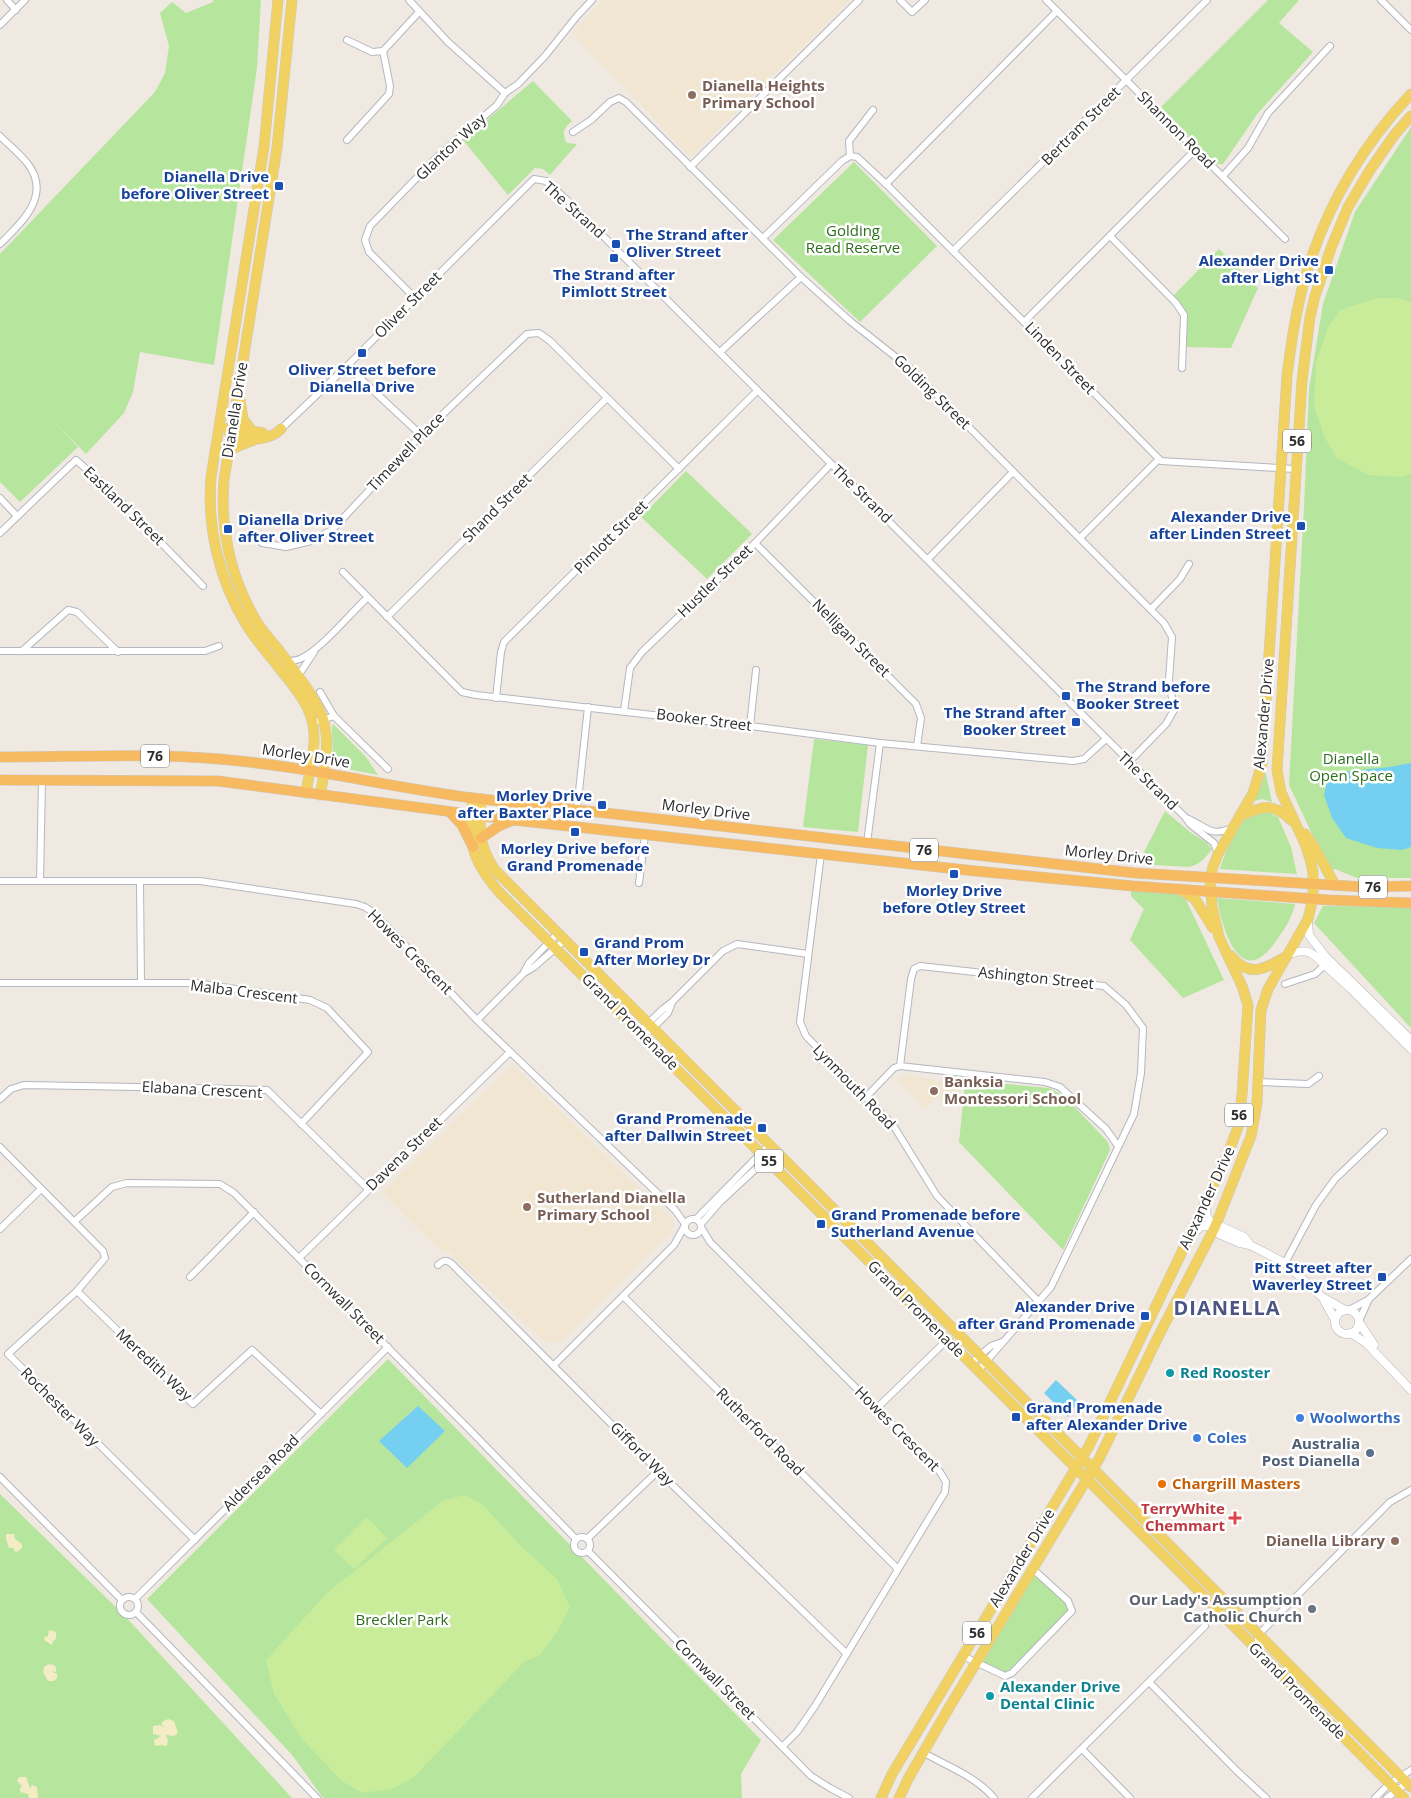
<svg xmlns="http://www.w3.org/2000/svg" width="1411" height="1798" font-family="'Open Sans',sans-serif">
<rect width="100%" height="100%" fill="#efe9e1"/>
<g fill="#f0e6d1">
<path d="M603,0h246l-158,157 -119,-124z"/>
<path d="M512,1064l161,157 -1,11 -111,109 -16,1 -96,-90 -10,-3 -57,-56z"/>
<path d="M906,1074l55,12 -2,19 -14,-1 -8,-8 -12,13 -28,-29 4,-5z"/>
</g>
<g fill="#b6e59e">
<path d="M213,0h48l-4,68 -43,297 -74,-13 -7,40 -9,21 -38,41 -39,-39 31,32 -58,55 -20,-20v-228l155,-162 10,-19 4,-27 -9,-33 12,-11 14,11 27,-11z"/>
<path d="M1268,0h31l-20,23 34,29 -55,61 -35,51h-7l-55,-57z"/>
<path d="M533,81l39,40c-8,7 -11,12 -5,22l10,1 -27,31 -7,-6 -8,-1 -27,27 -45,-55z"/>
<path d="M1411,127v751h-54l-22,-9 -3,1 -8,-11 -35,-74 15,-278 5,-118 14,-85 32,-92z"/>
<path d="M854,162l83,84 -77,76 -87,-82z"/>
<path d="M1219,249l39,39 -27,60 -45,-1 -1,-38 -11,-14z"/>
<path d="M686,471l66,63 -45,45 -66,-62z"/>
<path d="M333,724l33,33 12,18 -45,-9 -1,-39z"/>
<path d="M814,739l54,6 -10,87 -55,-5z"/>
<path d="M1265,770l7,32 -10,-3 -12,3z"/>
<path d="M1165,811l25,21 16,10 6,7c-7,9 -11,15 -23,18l-51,-3z"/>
<path d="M1265,811l13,6 13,30 6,27 -77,-5c4,-14 15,-41 26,-51 5,-4 14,-6 19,-7z"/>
<path d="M1131,890c17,1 43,-2 55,10l38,80 -41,18 -53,-58 14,-31 -13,-13z"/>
<path d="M1217,898l78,6c-3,14 -11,26 -19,37 -35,51 -54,-11 -59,-43z"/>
<path d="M1323,906l88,1v121l-97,-105z"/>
<path d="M985,1082l64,6 14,7 45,47 2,8 -47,100 -104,-108 6,-58 10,1z"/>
<path d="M388,1359l373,381 -20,34 1,24h-419l-30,-42 -146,-157z"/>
<path d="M0,1494l125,122 167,182h-292z"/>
<path d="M1034,1570l34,31 4,10 -67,65 -28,-13z"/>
</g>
<g fill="#f3ecc5">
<path d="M11,1534h3l1,5 7,5v4l-5,4 -3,-1v-3h-5l-3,-9v-5z"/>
<path d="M49,1630l7,2v7l-3,2 -1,4 -8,-5 1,-3 3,-1z"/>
<path d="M49,1664l5,1 2,3v4l-5,-1 6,3v4l-3,3h-6l-5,-9 1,-5z"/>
<path d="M168,1719l6,2 4,12 -4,3 -8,-1 2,6 -1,5 -6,-1 -6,1 -1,-6 7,-4 -8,-2v-8l7,-1 5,3 -3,-3v-3z"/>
<path d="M19,1777h7l4,11 2,-3 5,2 1,11h-9l-1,-4 -8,-2v-3l2,-3 -5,-5z"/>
</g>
<g fill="#c9ec9a">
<path d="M1377,298h20l14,4v172l-11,3 -32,-2 -31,-17 -12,-20 -11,-32 2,-43 12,-36 12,-17z"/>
<path d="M465,1495l17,9 40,43 35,32 13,28 -13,25 -16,22 -17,8 -111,116 -21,11 -30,4 -20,-12 -40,-42 -28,-45 -8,-34 61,-67 117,-93z"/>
<path d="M367,1517l20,21 -33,31 -20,-19z"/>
</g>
<g fill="#75cff0">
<path d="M1411,763v84l-9,3 -25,-2 -31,-10 -14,-20 -8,-23 3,-13 16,-10 46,-5z"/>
<path d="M1056,1380l22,21 -10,16 -24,-24z"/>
<path d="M418,1406l27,25 -38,37 -28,-27z"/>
</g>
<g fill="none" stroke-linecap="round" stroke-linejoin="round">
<defs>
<g id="minor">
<path d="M7,0l9,10"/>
<path d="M409,0l39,42 57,51"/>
<path d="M900,0l12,12 13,-12"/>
<path d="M1046,0l239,239"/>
<path d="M1381,0l30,30"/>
<path d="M0,25l25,-25"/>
<path d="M347,40l25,12 11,-1"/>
<path d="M383,51l36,-39"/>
<path d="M573,132l18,-12 19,-18 9,-4 7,4 175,175 49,44 61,48 253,254 8,14 -3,43 5,30 -8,14 -37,38"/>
<path d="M0,136c9,9 20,18 28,28 24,32 -7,59 -28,80"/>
<path d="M347,140l42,-46 1,-8 -7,-35"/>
<path d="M850,156l-1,-15 24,-31"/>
<path d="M690,167l169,-167"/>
<path d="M1223,176l25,-28 20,-35 62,-67"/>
<path d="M886,184l171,-173"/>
<path d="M1110,236l66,67 8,12 -2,53"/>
<path d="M763,238l79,-77 8,-5 7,1 29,27 138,138 137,139 134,8"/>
<path d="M953,251l254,-251"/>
<path d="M415,298l-46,-46 -4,-12 5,-14 68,-70 59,-51 8,-12 13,-9 27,-28 32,-40 15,-16"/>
<path d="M1024,322l171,-172"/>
<path d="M720,352l81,-75"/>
<path d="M347,366l74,69"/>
<path d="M281,429l66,-63 187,-187 12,2 22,20c206,205 411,412 618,617l4,6 24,19 4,11"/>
<path d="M0,498l17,18"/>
<path d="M0,533l76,-73 33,29 94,97"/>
<path d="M1081,537l78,-78"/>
<path d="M262,543l24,4 25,-6 21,-11 89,-95 106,-101 12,-1 11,8 129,128"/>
<path d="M755,543l161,161 5,14 -4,28"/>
<path d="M928,559l85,-87"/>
<path d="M343,572l119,120 14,3 274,31 130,17 193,18 11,-2 22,-20"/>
<path d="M1151,609l29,-30 9,-15"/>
<path d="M387,617l220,-219"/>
<path d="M0,651h205l14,-5"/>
<path d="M22,651l46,-41 9,2 41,40"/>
<path d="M286,661c6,0 11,0 16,-3 19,-9 48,-44 65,-60"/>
<path d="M298,676l16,-24"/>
<path d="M320,692l14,24"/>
<path d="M496,698l5,-46 3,-10 253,-251"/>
<path d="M624,711l6,-43 12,-16 113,-109 76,-79"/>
<path d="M313,723l21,-7 54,53"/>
<path d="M750,726l6,-56"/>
<path d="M577,810l11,-103"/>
<path d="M1186,818c20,7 22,20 46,10"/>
<path d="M867,843l13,-100"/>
<path d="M821,854l-21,168 6,14 87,89 44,71 102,106"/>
<path d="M0,881h200l156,23 9,3 9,6 103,107 198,190 10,14"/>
<path d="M40,881l2,-101"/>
<path d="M140,882l1,101"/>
<path d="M639,883l6,-48"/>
<path d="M524,972l5,-9 29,-30"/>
<path d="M0,983h196l114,17 17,8 41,44 -67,72"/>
<path d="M1285,984l30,-10 12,-11"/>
<path d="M477,1020l47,-47 10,-6 31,-27"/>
<path d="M639,1032l24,-23 9,-7 51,-51 14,-7 71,10"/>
<path d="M644,1037l24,-24 4,-10"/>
<path d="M900,1066l145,16 15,5 46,42 12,17"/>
<path d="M1259,1082l49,2 11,-8"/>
<path d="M866,1097l28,-29 6,-2 11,-87 3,-10 6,-3 184,20 22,19 17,23 -2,45 -7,41 -83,173 -73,84"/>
<path d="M0,1099l11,-10 13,-4 170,3 73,2 101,99"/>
<path d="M0,1147l103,104 2,7 -28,33 -69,63 187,186"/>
<circle cx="693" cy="1227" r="8"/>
<path d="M696,1219l73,-74"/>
<path d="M75,1221l37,-34 15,-4 93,1 14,9 233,234 109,112"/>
<path d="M701,1224l19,-22 55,-51"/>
<path d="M701,1227l9,15 230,230 6,10 -1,10 -130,214 -18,26 -15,15"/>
<path d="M0,1229l41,-40"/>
<path d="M299,1258l211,-206"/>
<path d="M1285,1263l31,-58 19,-26 49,-47"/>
<path d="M438,1265c5,-4 7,-6 13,-2l207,208 189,183"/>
<path d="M190,1277l64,-65"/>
<path d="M77,1291l116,113 59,-54 69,64"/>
<path d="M623,1296l274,272"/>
<path d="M1349,1310l19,-10 43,-41"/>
<path d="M1359,1321l9,-20"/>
<path d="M971,1363l20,-17 11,-4"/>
<path d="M554,1365l120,-120 10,-18"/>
<path d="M877,1408l70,-68"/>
<path d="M0,1477l122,123"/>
<circle cx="582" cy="1545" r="8"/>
<path d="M587,1539l71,-68"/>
<path d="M588,1551l223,225 19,12 19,10"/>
<circle cx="129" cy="1606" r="9"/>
<path d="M135,1599l253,-252"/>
<path d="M136,1612l181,186"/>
<path d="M1260,1649l-3,-6 2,-9 131,-132 21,-12"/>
<path d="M963,1656l42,20 7,-3 60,-62 -4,-10 -34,-31"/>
<path d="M1149,1682l88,89 29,27"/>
<path d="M1082,1749l48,49"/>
<path d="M924,1753c25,14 51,23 70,45"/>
<path d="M1032,1798l173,-172"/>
<path d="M1375,1798l14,-14 22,-14"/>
<path d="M1387,1798l20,-15"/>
</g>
<g id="tertiary">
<path d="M1308,921l1,14 16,21 86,84"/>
<path d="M1287,955c11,-4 19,-6 28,1l36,33 60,60"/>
<path d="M1205,1205l2,12 12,17 21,9 10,2 35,18 37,34 23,13"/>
<path d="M1192,1234l10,-8 20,1 22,10 6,8"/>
<path d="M1324,1300l11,20"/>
<circle cx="1347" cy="1322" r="12"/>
<path d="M1359,1322l15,23"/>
<path d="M1351,1333l15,10 45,47"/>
</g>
<g id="primary">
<path d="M278,0l-14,147 -53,330c-4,51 8,103 35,147 8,14 20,27 30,40 14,18 33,38 37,61 4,22 -4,46 -7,68"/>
<path d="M292,0l-15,148 -53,332c-4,49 7,97 31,139 6,11 15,20 23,30 17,24 46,55 48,85 2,21 -2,41 -6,61"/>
<path d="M240,400l3,19 10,13"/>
<path d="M228,428c3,2 6,6 10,8 12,6 34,3 43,-7"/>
<path d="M229,432l9,-3 25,4"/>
<path d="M228,452l10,-6 16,-6"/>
<path d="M473,798c-5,43 -3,60 26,94l708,707 197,199"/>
<path d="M481,799c-2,28 -3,47 14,71l916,917"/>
<path d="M1240,816c22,-10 33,-14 51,4"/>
<path d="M1305,834l8,11 22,40"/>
<path d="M1179,889l16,10 18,29"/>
<path d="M1230,955c19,24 35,14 57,1"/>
<path d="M881,1798l11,-24 197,-328 101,-211 41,-89 7,-19 4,-32 6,-90 -6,-19 -23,-49 -7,-31 -2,-27 3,-12 5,-13 35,-61 9,-29 25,-388c4,-33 9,-66 18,-98 20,-69 57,-132 106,-184"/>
<path d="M899,1798l9,-19 42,-73 149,-247 59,-122 57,-110 36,-91 6,-33 4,-93 7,-21 40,-70 5,-21v-26l-3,-13 -5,-15 -24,-52 -4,-22 25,-389 8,-64 5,-21 16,-48 17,-41 22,-37 25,-36 16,-18"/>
</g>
<g id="trunk">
<path d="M0,757c73,0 147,-4 219,2 86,7 169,28 254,39l662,75 230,14 46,-1"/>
<path d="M0,780l218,1 296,39 461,51 158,15 196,14 82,3"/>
<path d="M450,812l12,13 11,22"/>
<path d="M481,838l18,-12 14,-6"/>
</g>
</defs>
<use href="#minor" stroke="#b4b7c1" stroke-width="8"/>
<use href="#tertiary" stroke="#b4b7c1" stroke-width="9"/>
<use href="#primary" stroke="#c9c9c9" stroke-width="11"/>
<use href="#trunk" stroke="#c9c9c9" stroke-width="11"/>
<use href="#minor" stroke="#fff" stroke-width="6"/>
<use href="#tertiary" stroke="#fff" stroke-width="8"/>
<use href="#primary" stroke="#f2d163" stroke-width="10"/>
<use href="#trunk" stroke="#f8ba60" stroke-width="10"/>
</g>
<g fill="#8d6e63" stroke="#fff" stroke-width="2">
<circle cx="692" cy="95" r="5"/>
<circle cx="934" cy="1091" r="5"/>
<circle cx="527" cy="1207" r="5"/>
<circle cx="1395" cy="1541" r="5"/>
</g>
<g fill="#1a4fb4" stroke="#fff" stroke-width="2">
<rect x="274" y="181" width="10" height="10" rx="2.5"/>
<rect x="611" y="239" width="10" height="10" rx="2.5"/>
<rect x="609" y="253" width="10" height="10" rx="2.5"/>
<rect x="1324" y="265" width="10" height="10" rx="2.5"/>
<rect x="357" y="348" width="10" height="10" rx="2.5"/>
<rect x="1296" y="521" width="10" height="10" rx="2.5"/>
<rect x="223" y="524" width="10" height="10" rx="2.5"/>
<rect x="1061" y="691" width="10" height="10" rx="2.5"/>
<rect x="1071" y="717" width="10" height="10" rx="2.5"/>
<rect x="597" y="800" width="10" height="10" rx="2.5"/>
<rect x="570" y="827" width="10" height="10" rx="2.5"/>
<rect x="949" y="869" width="10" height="10" rx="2.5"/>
<rect x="579" y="947" width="10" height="10" rx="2.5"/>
<rect x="757" y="1123" width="10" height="10" rx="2.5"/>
<rect x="816" y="1219" width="10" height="10" rx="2.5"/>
<rect x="1377" y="1272" width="10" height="10" rx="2.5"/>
<rect x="1140" y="1311" width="10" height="10" rx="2.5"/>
<rect x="1011" y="1412" width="10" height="10" rx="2.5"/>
</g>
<g fill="#0f9aa8" stroke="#fff" stroke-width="2">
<circle cx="1170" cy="1373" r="5"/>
<circle cx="990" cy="1696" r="5"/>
</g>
<g fill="#3f7fe0" stroke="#fff" stroke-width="2">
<circle cx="1300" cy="1418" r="5"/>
<circle cx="1197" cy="1438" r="5"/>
</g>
<circle fill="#5c6f8a" stroke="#fff" stroke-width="2" cx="1370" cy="1453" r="5"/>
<circle fill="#e8710a" stroke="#fff" stroke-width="2" cx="1162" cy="1484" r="5"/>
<path fill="#e0444e" stroke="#fff" stroke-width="2" d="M1232.5 1510.5h5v5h5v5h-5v5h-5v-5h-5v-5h5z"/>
<circle fill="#6b7280" stroke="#fff" stroke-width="2" cx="1312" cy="1609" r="5"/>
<g text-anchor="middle" stroke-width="5" stroke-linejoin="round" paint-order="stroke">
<g fill="#fff" stroke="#6d6d6d" stroke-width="1">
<rect x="1283" y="429.5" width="28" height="23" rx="4"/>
<rect x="141" y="744.5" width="28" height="23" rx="4"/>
<rect x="910" y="838.5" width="28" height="23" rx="4"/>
<rect x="1359" y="875.5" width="28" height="23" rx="4"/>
<rect x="1225" y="1103.5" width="28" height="23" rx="4"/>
<rect x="755" y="1149.5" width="28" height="23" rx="4"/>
<rect x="963" y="1621.5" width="28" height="23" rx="4"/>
</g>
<g font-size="14" font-weight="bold" fill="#2e2e2e">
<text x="1297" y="446">56</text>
<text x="155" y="761">76</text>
<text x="924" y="855">76</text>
<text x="1373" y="892">76</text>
<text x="1239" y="1120">56</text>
<text x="769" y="1166">55</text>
<text x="977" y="1638">56</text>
</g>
<g font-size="15" font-weight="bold" fill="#785e54" stroke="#fff" text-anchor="start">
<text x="702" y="91">Dianella Heights<tspan x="702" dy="17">Primary School</tspan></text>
<text x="944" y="1087">Banksia<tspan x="944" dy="17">Montessori School</tspan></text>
<text x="537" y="1203">Sutherland Dianella<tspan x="537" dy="17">Primary School</tspan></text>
<text x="1385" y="1546" text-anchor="end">Dianella Library</text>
</g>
<g font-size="15" fill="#2e2e2e" stroke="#fff">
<text transform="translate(1081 126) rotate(-45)" y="5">Bertram Street</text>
<text transform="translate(1176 130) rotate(45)" y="5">Shannon Road</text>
<text transform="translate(451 147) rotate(-43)" y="5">Glanton Way</text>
<text transform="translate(574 210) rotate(42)" y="5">The Strand</text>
<text transform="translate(408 305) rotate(-45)" y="5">Oliver Street</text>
<text transform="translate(1060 358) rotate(46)" y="5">Linden Street</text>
<text transform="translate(932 392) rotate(44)" y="5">Golding Street</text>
<text transform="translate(235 410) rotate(-81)" y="5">Dianella Drive</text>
<text transform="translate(406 452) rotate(-46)" y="5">Timewell Place</text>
<text transform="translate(862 494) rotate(44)" y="5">The Strand</text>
<text transform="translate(124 506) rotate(44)" y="5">Eastland Street</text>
<text transform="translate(497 508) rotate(-45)" y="5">Shand Street</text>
<text transform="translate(611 537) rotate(-45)" y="5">Pimlott Street</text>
<text transform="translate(715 581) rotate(-44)" y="5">Hustler Street</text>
<text transform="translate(851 638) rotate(45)" y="5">Nelligan Street</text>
<text transform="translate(1264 714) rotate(-85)" y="5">Alexander Drive</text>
<text transform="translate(704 720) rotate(7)" y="5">Booker Street</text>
<text transform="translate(306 756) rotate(9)" y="5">Morley Drive</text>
<text transform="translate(1148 781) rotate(44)" y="5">The Strand</text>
<text transform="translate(706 810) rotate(7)" y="5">Morley Drive</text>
<text transform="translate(1109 855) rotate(6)" y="5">Morley Drive</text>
<text transform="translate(410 952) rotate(45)" y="5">Howes Crescent</text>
<text transform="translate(1036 978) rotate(6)" y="5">Ashington Street</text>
<text transform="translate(244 992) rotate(7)" y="5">Malba Crescent</text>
<text transform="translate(630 1022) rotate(45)" y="5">Grand Promenade</text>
<text transform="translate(854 1087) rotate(46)" y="5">Lynmouth Road</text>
<text transform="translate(202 1090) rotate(3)" y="5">Elabana Crescent</text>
<text transform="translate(404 1154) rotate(-44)" y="5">Davena Street</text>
<text transform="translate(1207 1198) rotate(-65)" y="5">Alexander Drive</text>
<text transform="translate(344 1303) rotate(45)" y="5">Cornwall Street</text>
<text transform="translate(916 1309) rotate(45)" y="5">Grand Promenade</text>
<text transform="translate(154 1365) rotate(43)" y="5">Meredith Way</text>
<text transform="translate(60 1407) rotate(45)" y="5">Rochester Way</text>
<text transform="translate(897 1429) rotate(45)" y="5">Howes Crescent</text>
<text transform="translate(760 1432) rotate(45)" y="5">Rutherford Road</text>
<text transform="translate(642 1454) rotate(45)" y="5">Gifford Way</text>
<text transform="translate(261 1473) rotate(-45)" y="5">Aldersea Road</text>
<text transform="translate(1022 1558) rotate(-59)" y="5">Alexander Drive</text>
<text transform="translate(715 1679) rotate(45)" y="5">Cornwall Street</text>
<text transform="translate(1297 1691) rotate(45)" y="5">Grand Promenade</text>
</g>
<g font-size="15" font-weight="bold" fill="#164399" stroke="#fff" text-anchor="end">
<text x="269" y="182">Dianella Drive<tspan x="269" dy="17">before Oliver Street</tspan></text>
<text x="626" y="240" text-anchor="start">The Strand after<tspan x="626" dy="17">Oliver Street</tspan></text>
<text x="1319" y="266">Alexander Drive<tspan x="1319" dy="17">after Light St</tspan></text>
<text x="614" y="280" text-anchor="middle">The Strand after<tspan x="614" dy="17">Pimlott Street</tspan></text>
<text x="362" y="375" text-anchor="middle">Oliver Street before<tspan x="362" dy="17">Dianella Drive</tspan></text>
<text x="1291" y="522">Alexander Drive<tspan x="1291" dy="17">after Linden Street</tspan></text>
<text x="238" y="525" text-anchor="start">Dianella Drive<tspan x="238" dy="17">after Oliver Street</tspan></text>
<text x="1076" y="692" text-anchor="start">The Strand before<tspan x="1076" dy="17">Booker Street</tspan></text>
<text x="1066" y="718">The Strand after<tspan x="1066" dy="17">Booker Street</tspan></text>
<text x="592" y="801">Morley Drive<tspan x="592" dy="17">after Baxter Place</tspan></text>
<text x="575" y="854" text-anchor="middle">Morley Drive before<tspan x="575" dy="17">Grand Promenade</tspan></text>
<text x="954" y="896" text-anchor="middle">Morley Drive<tspan x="954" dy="17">before Otley Street</tspan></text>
<text x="594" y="948" text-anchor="start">Grand Prom<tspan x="594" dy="17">After Morley Dr</tspan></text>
<text x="752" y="1124">Grand Promenade<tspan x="752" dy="17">after Dallwin Street</tspan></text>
<text x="831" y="1220" text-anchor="start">Grand Promenade before<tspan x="831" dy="17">Sutherland Avenue</tspan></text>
<text x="1372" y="1273">Pitt Street after<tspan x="1372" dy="17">Waverley Street</tspan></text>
<text x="1135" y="1312">Alexander Drive<tspan x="1135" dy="17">after Grand Promenade</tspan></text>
<text x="1026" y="1413" text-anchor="start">Grand Promenade<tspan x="1026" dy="17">after Alexander Drive</tspan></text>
</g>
<g font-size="15" fill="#2c6e1b" stroke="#fff">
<text x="853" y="236">Golding<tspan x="853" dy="17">Read Reserve</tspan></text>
<text x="1351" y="764">Dianella<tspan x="1351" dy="17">Open Space</tspan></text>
<text x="402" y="1625">Breckler Park</text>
</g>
<g font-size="15" font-weight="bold" fill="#0d838f" stroke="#fff" text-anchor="start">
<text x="1180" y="1378">Red Rooster</text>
<text x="1000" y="1692">Alexander Drive<tspan x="1000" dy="17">Dental Clinic</tspan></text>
</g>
<g font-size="15" font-weight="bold" fill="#366cbe" stroke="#fff" text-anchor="start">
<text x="1310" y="1423">Woolworths</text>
<text x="1207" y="1443">Coles</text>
</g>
<g font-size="15" font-weight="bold" fill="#4e5e75" stroke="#fff" text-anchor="end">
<text x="1360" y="1449">Australia<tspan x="1360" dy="17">Post Dianella</tspan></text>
</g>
<g font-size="15" font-weight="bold" fill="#c56008" stroke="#fff" text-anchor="start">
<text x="1172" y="1489">Chargrill Masters</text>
</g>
<g font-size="15" font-weight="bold" fill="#be3a42" stroke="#fff" text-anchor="end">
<text x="1225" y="1514">TerryWhite<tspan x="1225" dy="17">Chemmart</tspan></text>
</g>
<g font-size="15" font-weight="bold" fill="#5b616d" stroke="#fff" text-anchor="end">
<text x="1302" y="1605">Our Lady's Assumption<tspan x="1302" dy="17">Catholic Church</tspan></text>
</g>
<g font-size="20" font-weight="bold" letter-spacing="1" fill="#4d5680" stroke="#fff">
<text x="1227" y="1315">DIANELLA</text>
</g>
</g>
</svg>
